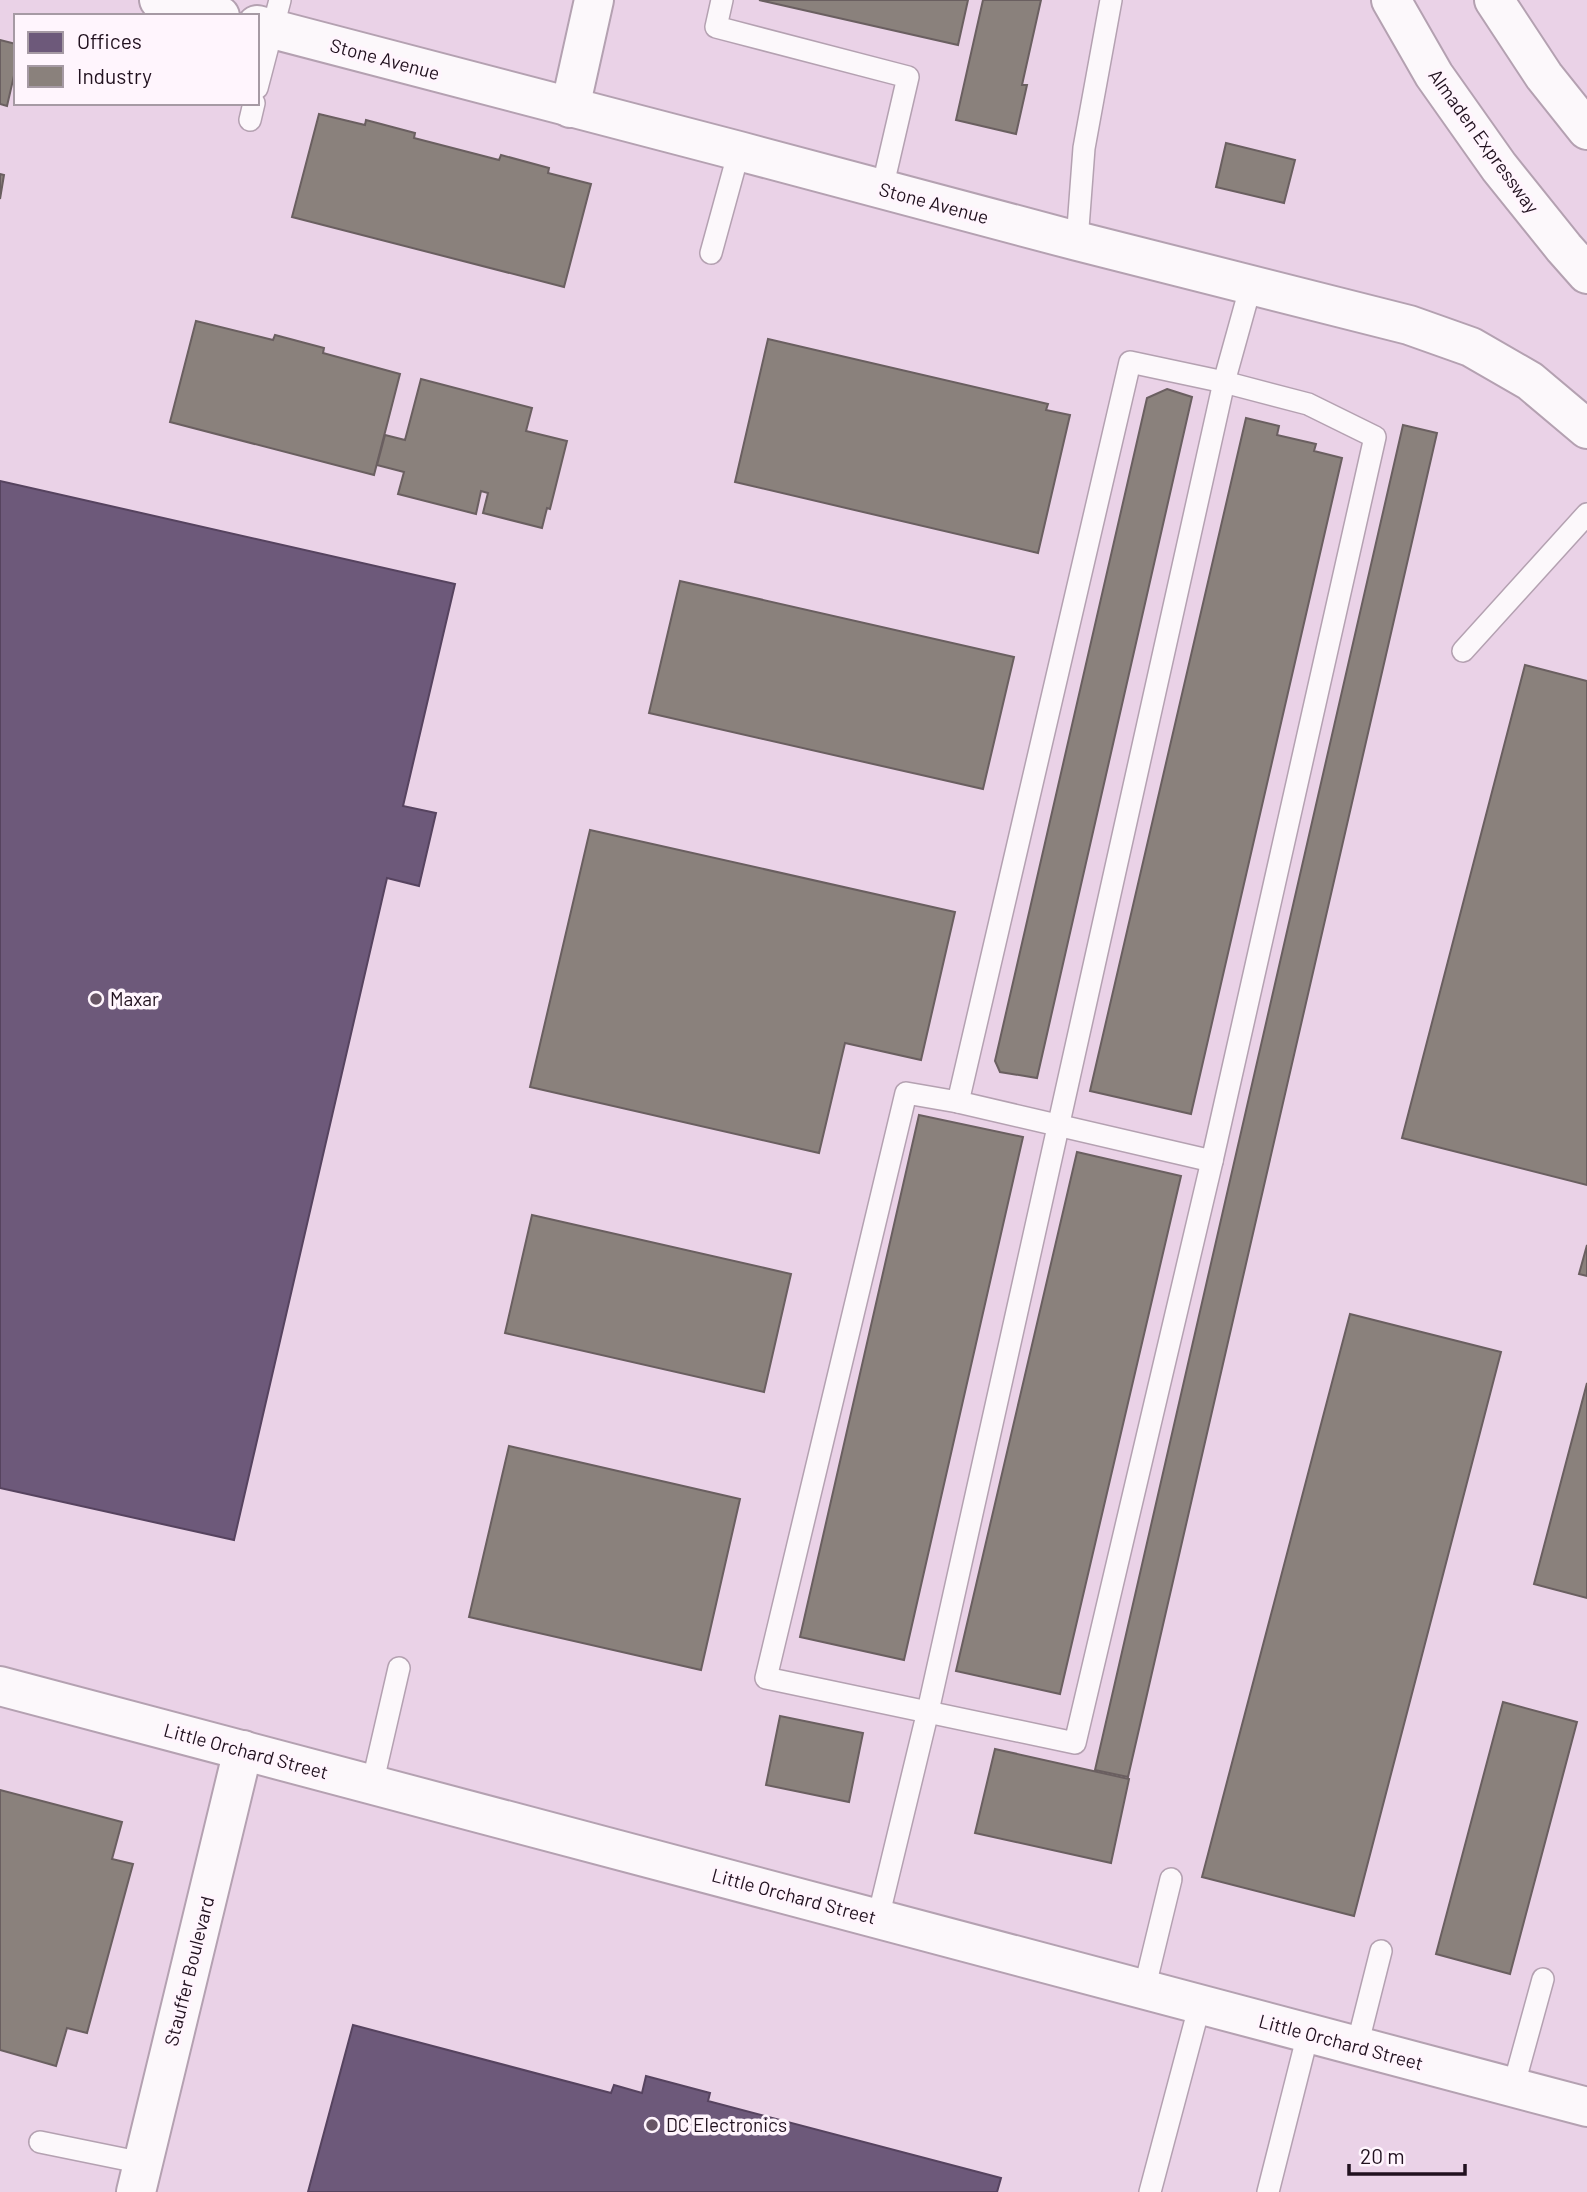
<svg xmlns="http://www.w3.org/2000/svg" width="1587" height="2192" font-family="Barlow,sans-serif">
<rect width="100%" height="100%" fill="#ead2e7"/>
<g fill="#6d597a" stroke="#56435f" stroke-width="2">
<path d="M0,481l455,103 -52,222 33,7 -17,73 -32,-8 -153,662 -234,-52z"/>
<path d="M353,2025l258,68 3,-8 28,8 4,-17 64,17 -2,8 293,77 -4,14h-689z"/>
</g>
<g fill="#8a817c" stroke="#6a5f60" stroke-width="2">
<path d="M759,0h209l-10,45z"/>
<path d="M983,0h58l-19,85h5l-11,49 -60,-14z"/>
<path d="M0,40l16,4v23l-9,39 -7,-2z"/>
<path d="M319,114l46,11 1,-5 49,13 -1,5 85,22 2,-5 48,13 -1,5 43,11 -27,103 -272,-70z"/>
<path d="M1226,143l69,17 -11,43 -68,-16z"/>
<path d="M0,174l4,1 -4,24z"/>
<path d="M196,321l77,19 2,-5 49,13 -1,5 77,21 -26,101 -204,-53z"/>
<path d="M768,339l280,65 -2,6 24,5 -32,138 -303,-71z"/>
<path d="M421,379l111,29 -6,23 41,10 -17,68 -3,-1 -5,20 -59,-15 5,-20 -7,-2 -5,23 -78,-20 6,-22 -27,-7 8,-30 20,5z"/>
<path d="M1167,389l25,8 -155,681 -37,-6 -5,-11 152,-663z"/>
<path d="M1246,418l33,8 -2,9 39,9 -2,7 28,7 -151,656 -101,-23z"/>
<path d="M1403,425l34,8 -309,1344 -33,-7z"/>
<path d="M680,581l334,76 -31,132 -334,-76z"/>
<path d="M1525,665l62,16v504l-185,-47z"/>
<path d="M590,830l365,82 -34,148 -76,-17 -26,110 -289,-66z"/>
<path d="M919,1115l104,22 -119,523 -104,-23z"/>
<path d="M1077,1152l104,24 -121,518 -104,-23z"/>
<path d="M532,1215l259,59 -27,118 -259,-59z"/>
<path d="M1587,1245v31l-8,-2z"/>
<path d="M1350,1314l151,38 -147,564 -152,-39z"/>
<path d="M1587,1383v215l-53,-14z"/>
<path d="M509,1446l231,53 -39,171 -232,-53z"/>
<path d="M1503,1702l74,20 -67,252 -74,-20z"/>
<path d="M780,1716l83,17 -14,69 -83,-17z"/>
<path d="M995,1749l134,30 -18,84 -136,-30z"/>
<path d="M0,1790l122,32 -10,37 21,5 -46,169 -20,-5 -11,38 -56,-16z"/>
</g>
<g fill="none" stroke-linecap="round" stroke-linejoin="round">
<defs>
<g id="lane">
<path d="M722,0l-6,27 192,50 -26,112"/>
<path d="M257,88l23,-88"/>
<path d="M250,120l4,-17"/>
<path d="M1077,241l7,-93 27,-148"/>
<path d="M711,253l28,-102"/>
<path d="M1130,362l94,20 84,22 67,33 -163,724 -254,-59z"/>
<path d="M1463,651l124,-137"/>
<path d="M958,1102l-52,-9 -140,585 309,65 137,-582"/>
<path d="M372,1785l27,-117"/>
<path d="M878,1918l50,-207 296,-1329 27,-97"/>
<path d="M1144,1990l27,-111"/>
<path d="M1357,2046l24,-95"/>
<path d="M1513,2088l30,-109"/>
<path d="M40,2142l103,21"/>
<path d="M1150,2192l50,-188"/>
<path d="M1268,2192l40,-158"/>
</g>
<g id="street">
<path d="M159,0l61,16"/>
<path d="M257,25l482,126 338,90 332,84 62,22 59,34 57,48"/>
<path d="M570,108l24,-108"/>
</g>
<g id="secondary">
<path d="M0,1686l1587,421"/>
<path d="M136,2192l107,-442"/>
</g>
<g id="primary">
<path d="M1391,0l43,75 65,92 65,81 23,26"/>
<path d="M1494,0l50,76 43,54"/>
</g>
</defs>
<use href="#lane" stroke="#b4a1b1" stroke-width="24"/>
<use href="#street" stroke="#b4a1b1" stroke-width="42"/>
<use href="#secondary" stroke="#b4a1b1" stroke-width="42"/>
<use href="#primary" stroke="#b4a1b1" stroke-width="42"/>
<use href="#lane" stroke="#fcf8fb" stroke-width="21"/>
<use href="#street" stroke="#fcf8fb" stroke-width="38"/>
<use href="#secondary" stroke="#fcf8fb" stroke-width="38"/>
<use href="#primary" stroke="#fcf8fb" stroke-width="38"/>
</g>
<g fill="#675565" stroke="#fff5fd" stroke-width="2.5">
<circle cx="96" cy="999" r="7"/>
<circle cx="652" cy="2125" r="7"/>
</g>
<g text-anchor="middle" stroke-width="7" stroke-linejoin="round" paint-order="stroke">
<g font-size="19" fill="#21111f" stroke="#fff5fd">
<text transform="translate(385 59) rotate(15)" y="7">Stone Avenue</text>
<text transform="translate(1484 141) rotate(54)" y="7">Almaden Expressway</text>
<text transform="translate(934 203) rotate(15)" y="7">Stone Avenue</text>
<text transform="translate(246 1751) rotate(15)" y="7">Little Orchard Street</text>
<text transform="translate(794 1896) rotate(15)" y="7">Little Orchard Street</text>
<text transform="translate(189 1971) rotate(-76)" y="7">Stauffer Boulevard</text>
<text transform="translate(1341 2042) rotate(15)" y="7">Little Orchard Street</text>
</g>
<g font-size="19" fill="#21111f" stroke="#fff5fd" text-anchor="start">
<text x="110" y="1006">Maxar</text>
<text x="666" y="2132">DC Electronics</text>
</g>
</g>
<rect x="14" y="14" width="245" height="91" fill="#fff5fd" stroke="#a69aa4" stroke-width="2"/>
<rect x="28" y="32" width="35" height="21" fill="#6d597a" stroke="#a69aa4" stroke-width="2"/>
<text x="77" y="49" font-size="21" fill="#21111f">Offices</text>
<rect x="28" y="66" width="35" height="21" fill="#8a817c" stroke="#a69aa4" stroke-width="2"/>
<text x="77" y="84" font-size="21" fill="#21111f">Industry</text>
<path d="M1349 2164v10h116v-10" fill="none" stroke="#21111f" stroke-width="3.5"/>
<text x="1360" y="2164" font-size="21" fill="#21111f" stroke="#fff5fd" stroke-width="5" paint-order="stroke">20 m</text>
</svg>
